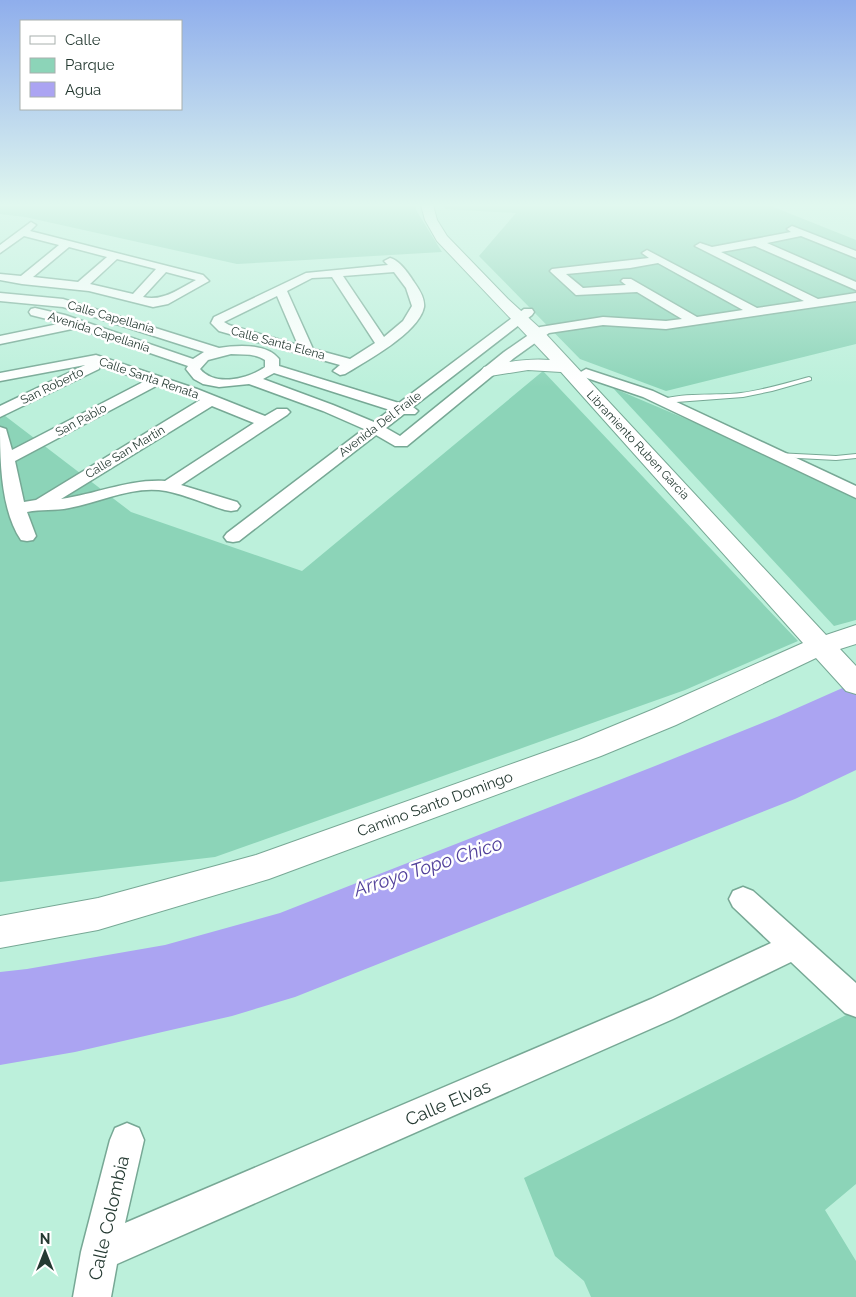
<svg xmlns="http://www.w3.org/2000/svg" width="856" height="1297" font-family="Raleway,sans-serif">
<rect width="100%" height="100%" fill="#bcf0db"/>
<g fill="#8cd4b8">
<path d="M0,205h416v5l26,42 -205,12 -212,-47 -25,-3z"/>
<path d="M444,205h329l-2,1 85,34v104l-190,47 -86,-32 -101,-103 37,-43 -71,-4z"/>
<path d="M543,371l255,270 -113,49 -470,167 -215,25v-470l131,100 171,59z"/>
<path d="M613,388l130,55 113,55v122l-22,6z"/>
<path d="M856,1010v174l-31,26 31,51v36h-265l-7,-16 -29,-25 -31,-78z"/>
</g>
<path fill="#aba4f2" d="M856,682v88l-61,29 -500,198 -63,19 -157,36 -75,13v-93l27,-3 138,-24 115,-32 375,-147 122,-49z"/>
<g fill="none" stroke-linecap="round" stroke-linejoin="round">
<defs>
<g id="lane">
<path d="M809,377l2,1v2l-39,11 -29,6 -80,6 -3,-2c14,-9 61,-5 81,-8 23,-3 45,-10 68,-16z"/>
<path d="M776,453l60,3 20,-2v4l-20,2 -57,-3 -4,-2z"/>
</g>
<g id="street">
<path d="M31,222l5,3 -6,6 173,44 6,6 -41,23 -15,3 -64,-16 -67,-7 -22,-4v-6l21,2 38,-31 -35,-9 -24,17v-8zM69,247l38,10 -29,25 -45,-5zM117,259l39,10 -23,25 -43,-10zM166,272l30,8c-17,9 -34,22 -53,17z"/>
<path d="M792,226l64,25v7l-55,-22 -34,7 89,39v8l-101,-44 -34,6 97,47 38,-6v8l-190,28 -63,-4 -54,8 -35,25 -107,88h-12l-19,-11 -137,106 -6,1 -6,-1 -3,-4 3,-4 137,-104 -41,-18 -74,-27 -30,3 -16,-3 -9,-5 -8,-10 2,-3 -111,-38 -77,16v-8l63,-13 -32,-8 -2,-3 2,-3 4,-1 30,7 128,44 11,-7 -141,-45 -63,-6v-8l63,6 156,49c18,-3 48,-5 60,11v7l120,37 125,-94h8l2,3 -2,3 -119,92 5,4 -3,3h-11l-18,14 14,8 104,-84 36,-25 63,-10 63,4 16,-2 -45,-27 -61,3 -24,-22 -2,-2 2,-2 97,-11 -7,-5 5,-3 110,58 47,-7 -109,-55 5,-3 12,4 79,-15 -4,-3zM658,263l85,47 -46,7 -66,-38h-8l-2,2 5,4 -43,3 -17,-14 64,-6zM231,354c12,1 24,-1 34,6v7c-17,12 -50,20 -65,2l8,-9zM274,373l116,37 -16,12 -41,-17 -70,-26z"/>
<path d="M390,258c9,2 19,16 24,24 5,7 11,16 10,25 -5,26 -58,54 -79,67l-5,1 -7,-4 7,-6 -121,-34 -8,-8 3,-6 92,-44 82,-8 -4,-4zM394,272l12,16 6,18 -9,15 -19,16 -41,-61zM332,277l43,66 -25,16 -37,-10 -26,-58 25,-13zM277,296l21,49 -69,-20 -5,-3z"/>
<path d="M96,355l101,34 68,27 12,-7h10l3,3 -3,3 -106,70 56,17 3,4 -3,4 -6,1 -6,-1c-19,-6 -39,-15 -59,-19 -33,-6 -65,11 -97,17 -14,3 -28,1 -42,4l9,24 -3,4 -6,1 -6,-1c-20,-29 -21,-79 -21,-113l6,2 6,21 133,-69 -45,-16 -1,4 -99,48v-11l85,-41 -85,16v-8zM158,385l42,15 -164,100 -12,2 -9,-41zM212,406l42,17 -89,58c-37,-2 -68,13 -104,18z"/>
<path d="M586,369l67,22 203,95v12l-213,-101 -62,-21 -2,-3z"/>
<path d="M743,887l10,4 103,92v34l-11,-4 -54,-51 -118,57 -556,245 -6,33h-38l8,-45 29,-112 5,-12 12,-5 12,5 5,12 -19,83 526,-224 120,-56 -38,-36 -4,-8 4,-8z"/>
</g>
<path id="secondary" d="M421,205h12l4,15 10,16 61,63 35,32 283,304 30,-10v19l-16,5 16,17v28l-10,-3 -30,-33 -140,67 -75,31 -332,123 -171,51 -98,18v-32l98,-18 158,-43 323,-115 75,-31 149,-66 -242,-271 -33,-2 -38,6 -6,-1 -3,-4 3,-4c22,-5 44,-9 66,-7l-113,-119 -12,-21z"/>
</defs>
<use href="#lane" stroke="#77a895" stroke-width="2"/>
<use href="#street" stroke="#77a895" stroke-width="3"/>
<use href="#secondary" stroke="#77a895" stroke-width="2"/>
<use href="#lane" fill="#fff" fill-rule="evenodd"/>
<use href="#street" fill="#fff" fill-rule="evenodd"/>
<use href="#secondary" fill="#fff" fill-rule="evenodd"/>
</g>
<linearGradient id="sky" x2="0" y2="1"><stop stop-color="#8faeec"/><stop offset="0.53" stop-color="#e1f8ef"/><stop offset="1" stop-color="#e1f8ef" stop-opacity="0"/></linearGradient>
<rect width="856" height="387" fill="url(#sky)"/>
<g text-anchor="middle" stroke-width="5" stroke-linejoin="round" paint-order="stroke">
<g font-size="12" fill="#253a32" stroke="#fff">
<text transform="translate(111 317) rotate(16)" y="4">Calle Capellanía</text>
<text transform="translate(99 332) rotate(18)" y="4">Avenida Capellanía</text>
<text transform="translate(278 343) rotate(15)" y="4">Calle Santa Elena</text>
<text transform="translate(149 378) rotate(19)" y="4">Calle Santa Renata</text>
<text transform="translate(52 386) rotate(-26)" y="4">San Roberto</text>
<text transform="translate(81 420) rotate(-28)" y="4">San Pablo</text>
<text transform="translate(380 424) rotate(-37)" y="4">Avenida Del Fraile</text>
<text transform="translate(638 445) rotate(47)" y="4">Libramiento Ruben Garcia</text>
<text transform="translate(125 452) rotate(-31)" y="4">Calle San Martin</text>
</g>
<g font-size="15" fill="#253a32" stroke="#fff">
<text transform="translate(435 804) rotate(-20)" y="5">Camino Santo Domingo</text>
</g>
<g font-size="18" fill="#253a32" stroke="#fff">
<text transform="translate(448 1103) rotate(-23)" y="6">Calle Elvas</text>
<text transform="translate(109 1218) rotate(-77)" y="6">Calle Colombia</text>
</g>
<g font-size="19" font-style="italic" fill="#52419b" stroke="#fff">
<text transform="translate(428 866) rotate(-18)" y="7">Arroyo Topo Chico</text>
</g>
</g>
<rect x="20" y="20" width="162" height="90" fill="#ffffff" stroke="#a8b0ad"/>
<rect x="30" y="36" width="25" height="8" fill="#ffffff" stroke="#a8b0ad"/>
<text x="65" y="45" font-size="15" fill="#253a32">Calle</text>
<rect x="30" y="58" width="25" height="15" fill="#8cd4b8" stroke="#a8b0ad"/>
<text x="65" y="70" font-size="15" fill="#253a32">Parque</text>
<rect x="30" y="82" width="25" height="15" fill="#aba4f2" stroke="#a8b0ad"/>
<text x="65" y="95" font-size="15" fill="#253a32">Agua</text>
<g transform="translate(45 1252)" stroke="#ffffff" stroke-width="4" paint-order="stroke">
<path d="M0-4L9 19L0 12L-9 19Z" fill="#253a32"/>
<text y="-8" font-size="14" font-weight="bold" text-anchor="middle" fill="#253a32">N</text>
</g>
</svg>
